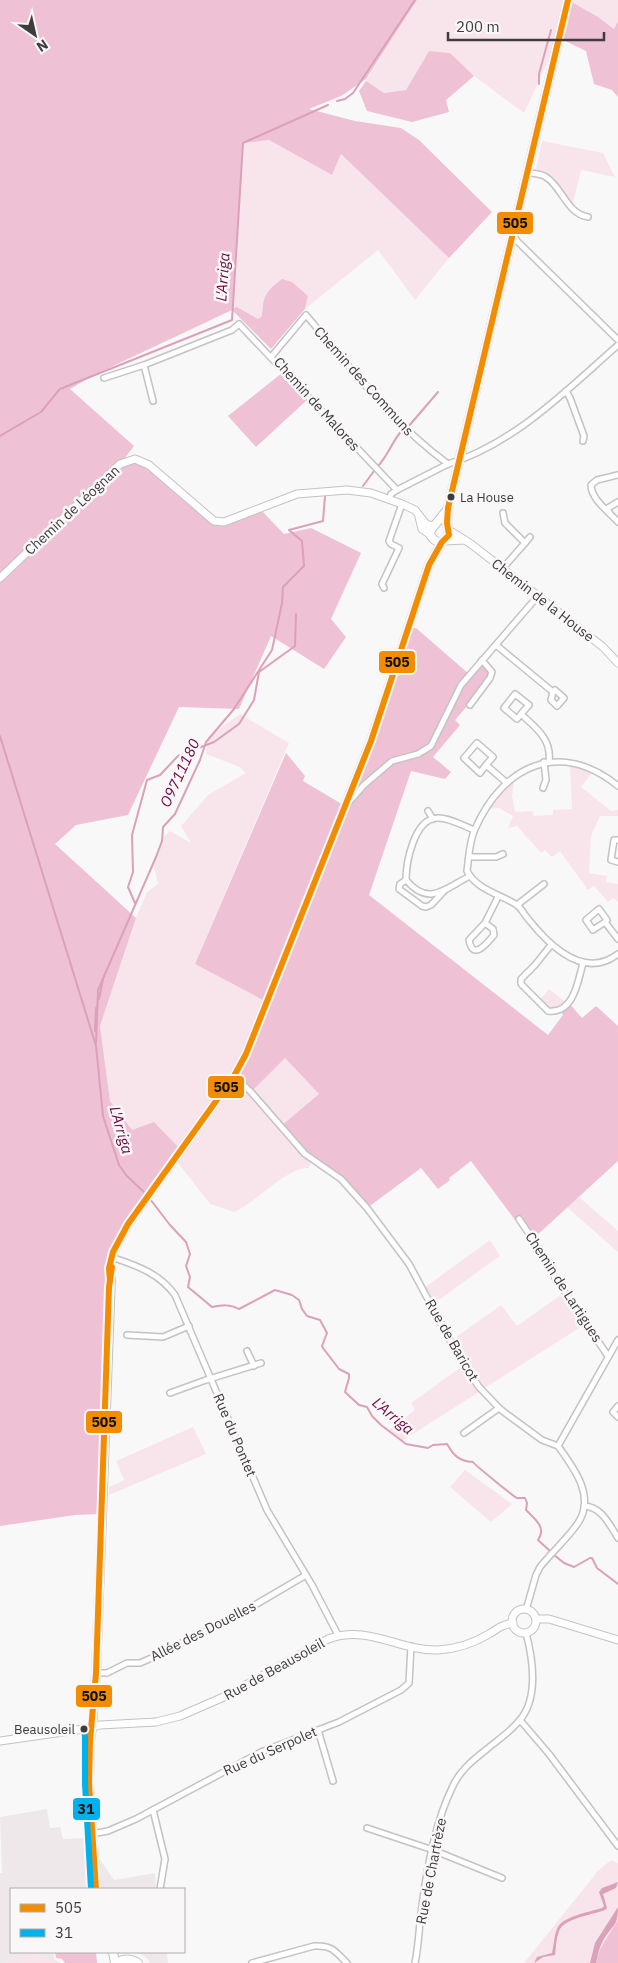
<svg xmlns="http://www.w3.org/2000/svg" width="618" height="1963" font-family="'IBM Plex Sans',sans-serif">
<rect width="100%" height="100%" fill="#f9f8f8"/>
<g fill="#efe8eb">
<path d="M47,1809l3,19 10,-1 3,12 22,-1 29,42 41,-7 1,16h-145v63h42l2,8 5,3h-60v-90h2l-2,-56z"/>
<path d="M137,1952h30l1,11h-18l-3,-5z"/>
</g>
<g fill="#f8e5ec">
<path d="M417,0h201v21l-4,8 -16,-12 -39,21 -35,75 -50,-37 -24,-23 -21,-2 -23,39 -22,3 -18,-12z"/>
<path d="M269,140l63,35 9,-21 108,104 -34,42 -37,-50 -73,59 3,-13 -4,-3 -42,14v9l-4,3 -21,-12 -5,3 11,-167z"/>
<path d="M542,141l61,12 12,24 -34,-7 -8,33c-12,-14 -17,-30 -37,-34z"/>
<path d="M240,714l49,29 -94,221 72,38 -16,90 33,-35 35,37 -7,66 -3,8c-24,0 -53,35 -75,44l-24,-8 -35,-45 -43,-29 -22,-29 -10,-75 36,-108 11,-26 11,-8 -4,-18 8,-28 8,-7 21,12 -10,-17 27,-31 38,-22 -6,-6 -34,-13 2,-17z"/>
<path d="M570,764l22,9 -11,14 30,24 7,-1v6h-18l-9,20 -2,37 18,3 -1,6 12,2v18l-4,-4 -6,4 -14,-16 -6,4 -28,-39 -8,6 -7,-7 -4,3 -24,-27 -9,2 5,-12 -14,-8 -12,1 24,-29 3,3 -2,13 3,15 2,1 16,-1 1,5 19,-1v-5l19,-1z"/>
<path d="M549,989l18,14 -14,8 -15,-9z"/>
<path d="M579,1197l39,34v21l-51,-45z"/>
<path d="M490,1240l10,16 -67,48 -9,-16z"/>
<path d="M565,1292l19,33 -101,64 -8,-10 -23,-39 49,-35 16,21z"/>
<path d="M461,1367l18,25 -77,49 -13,-11 26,-20 -4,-7z"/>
<path d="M193,1427l13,27 -97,41v-8l15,-7 -8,-19z"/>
<path d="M465,1470l47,34 -21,18 -41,-35z"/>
<path d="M611,1860l7,3v100h-94l74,-92z"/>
<path d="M36,1954l24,9h-39v-3l-16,3 2,-4z"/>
</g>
<g fill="#efc1d4">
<path d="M0,0h417l-51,79 -25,17 -32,13 46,12 46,7 18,12 73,72 -43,46 -108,-104 -9,21 -63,-35 -26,3 -11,166 5,-2 21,12 4,-3c1,-20 4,-25 20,-37l10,3 16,14 -3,13 -34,40 -39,-39 -140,66 -22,13 64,57 -13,17 16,-4 77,62 46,-12 24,25 27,-6 50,25 -30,66 15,18 -22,32 -53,-33 -32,73 -60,-2 -51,108 -52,10 -21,19 81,74 -36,108 10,75 22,29 22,-8 27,28 -49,68 -25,47 -7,249 -25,1 -75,11z"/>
<path d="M568,0l30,17 16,12 4,-8v76l-6,-7 -18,-6 -8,-33 -27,-13z"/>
<path d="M429,51l21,2 24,23 -28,24 3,12 -37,10 -45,-11 -8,-20 7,-10 18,12 22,-3z"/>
<path d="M282,373l25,27 -51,47 -28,-31z"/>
<path d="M409,628h7l53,46 13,-14 10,12 -23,32 -14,16 5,5 -27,32 18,15 -6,7 -34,-8 -42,124 179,140 15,-20 -2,-4 7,-9 14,16 14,-12 22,20v135l-83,76 -13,-20 -7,3 -44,-59 -22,17 1,2 -12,9 -17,-21 -54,40 -15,-18 -32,-25 -40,-38 39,-33 -34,-36 -34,34 -17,-16 33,-74 -72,-38 91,-211 19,23 -2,5 42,25z"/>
<path d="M618,1920v43h-22c5,-21 12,-25 22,-43z"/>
<path d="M55,1952h41l1,11h-32l-3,-4 -6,-1z"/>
</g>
<g fill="#daa1b9">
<path d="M618,1882l-2,6 -13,6 4,14 -2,2c-13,5 -41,8 -46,21 -3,8 -3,16 -4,24l-12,2 -9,6 3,-6 15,-4c2,-8 2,-17 5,-24 5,-13 33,-17 45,-21l2,-2 -5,-14 3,-4z"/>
<path d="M618,1907c0,20 -5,17 -14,32 -5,8 -6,16 -8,24h-6l5,-20z"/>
</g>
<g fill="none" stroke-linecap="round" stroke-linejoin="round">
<g stroke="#daa1b9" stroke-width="2">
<path d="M539,84v-10l12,-44"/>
<path d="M337,101l8,-2 8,-6 62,-93"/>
<path d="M60,389l172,-69 11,-177 85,-38"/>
<path d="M408,427l30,-35"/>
<path d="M0,436l41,-24 18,-22"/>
<path d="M379,465c10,-12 14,-25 24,-36"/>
<path d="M363,486l11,-15"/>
<path d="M0,736l96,310 7,70 16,49 7,10 21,20"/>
<path d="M135,903l-7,-16 5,-15 -1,-37 15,-55 13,-5 18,-19 36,-14 25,-18 15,-24 5,-28 36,-26 1,-32"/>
<path d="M99,999l4,-20"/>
<path d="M95,1031l1,-23"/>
<path d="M96,1043l2,-53 58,-133 6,-16 1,-14 12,-13 25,-54 6,-18 28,-33 38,-59 10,-47 1,-16 21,-21 -2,-25 -13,-11 34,-9 2,-25"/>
<path d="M150,1199l20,26 16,17 4,12 -4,12 4,11 -2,10 24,20c10,-2 18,-3 27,2l36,-19 17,5 7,5 3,9 5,7 13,4 7,13 -5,13 1,2 16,21 10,5v4l-4,14 14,13 8,2 5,9 9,9 25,19 22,4 5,-3 14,-1c7,12 12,17 26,18 3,4 40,34 44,36 2,0 7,0 8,0l2,5 -1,7c9,9 21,18 12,30l12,11"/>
<path d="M553,1554l11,9 10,4 16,-9h2l5,10 21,16"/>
</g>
<defs>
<g id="street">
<path d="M527,172c6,2 14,1 19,5 16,10 21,37 42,40"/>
<path d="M513,234l4,7 101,99"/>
<path d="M271,357l35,-42c44,52 86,108 142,149"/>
<path d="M104,378l40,-13"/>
<path d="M566,391l4,7 14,38 -1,5"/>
<path d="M153,401l-9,-36 88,-35 7,-6 158,166"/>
<path d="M618,475l-21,5 -6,5c0,14 18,27 27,37"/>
<path d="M389,499l2,-5 6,-4 51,-26c66,-20 119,-74 170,-119"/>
<path d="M609,512l-1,-4 10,-6"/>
<path d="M503,513l2,10 20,20 -22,25"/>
<path d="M525,543l5,-6"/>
<path d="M384,588l-2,-4 17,-36 -8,-4 -2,-3 13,-37"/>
<path d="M496,645l57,47 -2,8 6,6 7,-8 -9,-8 -2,2"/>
<path d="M470,705l20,-27 2,-6 -10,-12"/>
<path d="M521,714l-4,5 -13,-11 11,-14 14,11 -8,9c15,14 31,25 28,48"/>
<path d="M486,765l7,-8 -16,-14 -13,15 16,15 6,-8 21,18"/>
<path d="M618,786c-58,-47 -115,-21 -143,43 -6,13 -6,28 -8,42 10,19 33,23 50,34 4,3 8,11 12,15 20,25 55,60 89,34"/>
<path d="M543,788l3,-8 -2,-18"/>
<path d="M349,802l15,-17 28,-24 26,-7 13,-8 30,-61 77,-89"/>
<path d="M428,811l5,8"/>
<path d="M618,840h-4l-3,20 7,2"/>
<path d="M469,857h27l7,-3"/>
<path d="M470,876c-26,13 -41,31 -64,4 0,-17 8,-61 31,-62 11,-1 27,8 37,12"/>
<path d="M406,880l-6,4 -1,5 23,17 4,1 5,-2 14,-15"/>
<path d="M517,905l27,-21"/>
<path d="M605,922l-12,8 -7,-10 13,-11 8,11 -2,2 13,17"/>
<path d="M485,923l8,6 1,6c-6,7 -21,27 -25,5l16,-17 13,-26"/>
<path d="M551,945l-16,20 -14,14v5l27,27c26,3 30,-30 35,-48"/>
<path d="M234,1076l17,16 54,62 36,25 26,29 42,56 50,93 20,30 21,22 12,9 30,22 16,6"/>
<path d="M519,1219l25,37 2,8 62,92"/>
<path d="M114,1258c24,8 46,16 61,37l92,215 45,75 26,50"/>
<path d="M127,1335l36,2 26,-11"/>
<path d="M247,1351l7,15"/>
<path d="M170,1393l36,-13 55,-17"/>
<path d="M618,1406l-5,6 5,5"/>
<path d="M464,1433l35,-25"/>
<path d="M558,1446l60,-106"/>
<path d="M584,1506c18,1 25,18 34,32"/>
<path d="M526,1610l10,-35 4,-8c12,-15 27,-28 38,-44 18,-27 -5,-56 -20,-77"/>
<path d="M96,1673h11l20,-10h13l30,-13 5,-4 56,-27 75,-44"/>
<path d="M520,1720l29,34 69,92"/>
<path d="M318,1730l15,51"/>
<path d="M153,1810l12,49 -5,30"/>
<path d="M367,1828l66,22 69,28"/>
<path d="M97,1833l11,-2 28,-12 125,-67 78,-30 62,-32 8,-7 2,-37"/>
<path d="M252,1963l62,-17c18,-1 21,5 33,17"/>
<path d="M415,1963c4,-19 4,-38 7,-57 5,-39 13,-83 30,-118 7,-17 21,-28 35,-39 11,-9 23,-17 32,-28 20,-22 14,-62 7,-88"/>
</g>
<g id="secondary">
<path d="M419,517l3,12 9,6"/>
<path d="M449,530l22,14 67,52 65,51 15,16"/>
<path d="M445,541l20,-1"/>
<path d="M0,578l120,-114 15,-5 14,6 65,56 10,1 73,-28 50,-4 24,3 31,11 13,6 11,14 7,2"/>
<circle cx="524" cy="1621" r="12"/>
<path d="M536,1619h13l69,21"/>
<path d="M0,1741l84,-12 16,-4 56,-3 24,-6 46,-20 102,-57c40,-15 71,12 110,11 17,-1 36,-7 51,-16 10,-6 12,-9 24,-11"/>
</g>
<g id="primary">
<path d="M442,542c-7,0 -12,-4 -12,-11l17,-21"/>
<path d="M110,1281l-1,-13 4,-16 15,-28 106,-148 12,-22 125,-313 58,-176 13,-23 7,-7 -2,-12 1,-15 120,-508"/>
<path d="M96,1889l-7,-106 1,-42 2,-14 4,-54 15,-396"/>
<path d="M113,1952l2,11"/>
<path d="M117,1963c7,-5 14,-4 21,0"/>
</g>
</defs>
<use href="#street" stroke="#c4c2c3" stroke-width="8"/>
<use href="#secondary" stroke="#c4c2c3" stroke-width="9"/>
<use href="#primary" stroke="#c4c2c3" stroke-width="10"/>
<use href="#street" stroke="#fefefe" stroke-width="5"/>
<use href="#secondary" stroke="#fefefe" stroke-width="7"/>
<use href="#primary" stroke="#fefefe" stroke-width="8"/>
<defs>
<g id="bus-1">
<path d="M110,1281l-1,-13 4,-16 15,-28 106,-148 12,-22 125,-313 58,-176 13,-23 7,-7 -2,-12 1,-15 120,-508"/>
<path d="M96,1889l-7,-106 1,-42 6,-68 13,-386 3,-20"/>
</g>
<path id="bus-2" d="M84,1729l1,7v48l6,105"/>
</defs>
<use href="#bus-1" stroke="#faf7f8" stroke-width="10"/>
<use href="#bus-2" stroke="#faf7f8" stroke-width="10"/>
<use href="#bus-1" stroke="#f28c00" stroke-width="6"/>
<use href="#bus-2" stroke="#00b1eb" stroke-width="6"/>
</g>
<g fill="#3e3c3d" stroke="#faf7f8" stroke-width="2">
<circle cx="451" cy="497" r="4.5"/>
<circle cx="84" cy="1729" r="4.5"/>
</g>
<g text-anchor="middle" stroke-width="5" stroke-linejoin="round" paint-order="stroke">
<g font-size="13" fill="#3e3c3d" stroke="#faf7f8" text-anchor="start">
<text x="460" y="502">La House</text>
<text x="75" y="1734" text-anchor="end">Beausoleil</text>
</g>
<g font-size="14" fill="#3e3c3d" stroke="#faf7f8">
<text transform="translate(364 381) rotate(48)" y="5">Chemin des Communs</text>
<text transform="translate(317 404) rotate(48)" y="5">Chemin de Malores</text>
<text transform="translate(72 510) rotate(-43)" y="5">Chemin de Léognan</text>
<text transform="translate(543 600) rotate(38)" y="5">Chemin de la House</text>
<text transform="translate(564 1287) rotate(57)" y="5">Chemin de Lartigues</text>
<text transform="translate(452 1340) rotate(60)" y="5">Rue de Baricot</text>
<text transform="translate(235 1435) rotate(67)" y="5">Rue du Pontet</text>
<text transform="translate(203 1631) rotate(-27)" y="5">Allée des Douelles</text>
<text transform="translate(274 1669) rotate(-29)" y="5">Rue de Beausoleil</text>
<text transform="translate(270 1751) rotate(-24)" y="5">Rue du Serpolet</text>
<text transform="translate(431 1871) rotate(-79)" y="5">Rue de Chartrèze</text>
</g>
<g font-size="15" font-style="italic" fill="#6c0841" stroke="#faf7f8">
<text transform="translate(223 277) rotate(-86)" y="5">L'Arriga</text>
<text transform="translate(180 773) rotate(-65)" y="5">O9711180</text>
<text transform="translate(121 1130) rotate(74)" y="5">L'Arriga</text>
<text transform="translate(393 1416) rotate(40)" y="5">L'Arriga</text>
</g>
</g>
<g stroke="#faf7f8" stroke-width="2">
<rect x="496" y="211" width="38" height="24" rx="5" fill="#f28c00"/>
<rect x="378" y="650" width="38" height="24" rx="5" fill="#f28c00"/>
<rect x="207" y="1075" width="38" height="24" rx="5" fill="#f28c00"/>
<rect x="85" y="1410" width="38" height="24" rx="5" fill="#f28c00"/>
<rect x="75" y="1684" width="38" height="24" rx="5" fill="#f28c00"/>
<rect x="72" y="1797" width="29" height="24" rx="5" fill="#00b1eb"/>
</g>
<g font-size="14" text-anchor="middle" font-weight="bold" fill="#111">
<text x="515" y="228">505</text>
<text x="397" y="667">505</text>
<text x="226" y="1092">505</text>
<text x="104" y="1427">505</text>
<text x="94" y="1701">505</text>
<text x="86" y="1814">31</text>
</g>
<rect x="10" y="1888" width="175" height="65" fill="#faf7f8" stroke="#afacad"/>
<rect x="20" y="1904" width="25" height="8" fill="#f28c00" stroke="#afacad"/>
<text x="55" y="1913" font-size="15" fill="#3e3c3d">505</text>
<rect x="20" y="1929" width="25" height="8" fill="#00b1eb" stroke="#afacad"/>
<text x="55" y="1938" font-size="15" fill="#3e3c3d">31</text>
<g transform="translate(35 35) rotate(146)" stroke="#faf7f8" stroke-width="4" paint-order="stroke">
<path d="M0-4L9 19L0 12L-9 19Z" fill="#3e3c3d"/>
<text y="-8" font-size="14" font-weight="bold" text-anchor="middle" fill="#3e3c3d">N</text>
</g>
<path d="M448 32v8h156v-8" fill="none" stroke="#3e3c3d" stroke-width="2.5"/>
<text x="456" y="32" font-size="15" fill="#3e3c3d" stroke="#faf7f8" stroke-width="4" paint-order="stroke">200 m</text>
</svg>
